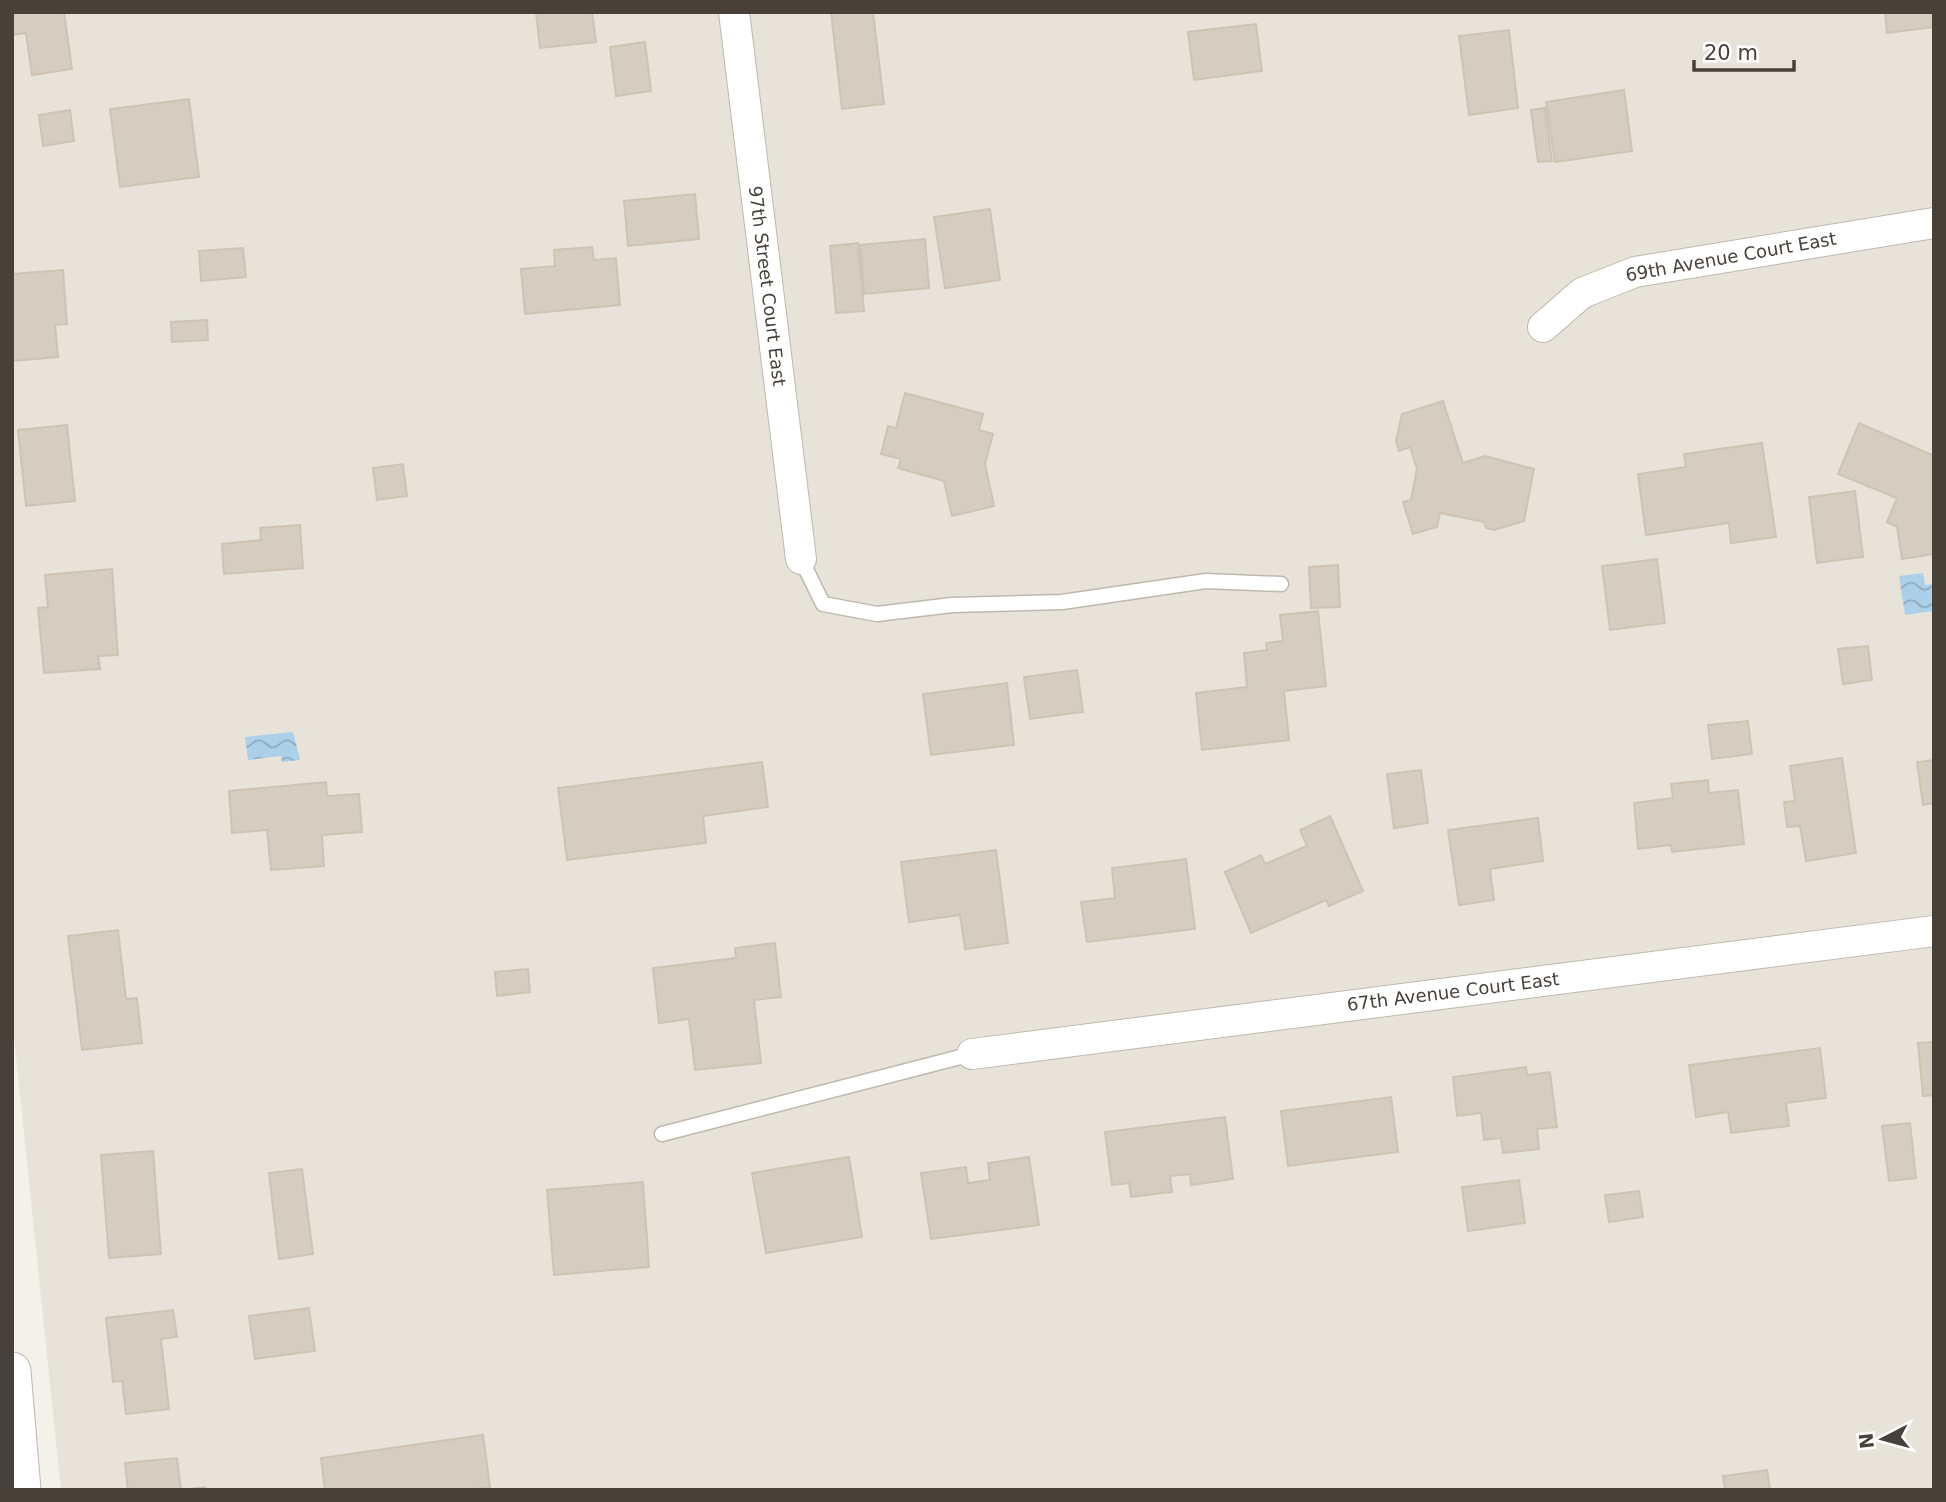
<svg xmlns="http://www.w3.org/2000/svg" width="1946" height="1502" font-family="'DejaVu Sans',sans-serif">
<defs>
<pattern id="water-waves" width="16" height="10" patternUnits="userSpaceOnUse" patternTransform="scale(1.75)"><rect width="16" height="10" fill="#add0ea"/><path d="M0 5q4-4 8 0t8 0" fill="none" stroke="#8faabf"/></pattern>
</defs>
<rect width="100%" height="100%" fill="#f3f1ea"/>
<path fill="#e7e3d9" d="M12,12h1922v1478h-1873l-49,-472z"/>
<g fill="url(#water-waves)">
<path d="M1923,573l2,12 9,-1v27l-29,4 -6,-39z"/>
<path d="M293,732l7,28 -18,2 -1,-6 -33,4 -3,-23z"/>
</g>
<g fill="#d4cdc0" stroke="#cec4b4" stroke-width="2">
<path d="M12,12h52l8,57 -40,6 -6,-42 -14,2z"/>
<path d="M536,12h56l4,30 -56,6z"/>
<path d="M831,12h42l11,92 -42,5z"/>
<path d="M1885,12h49v15l-47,6z"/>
<path d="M1256,24l6,47 -68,9 -6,-48z"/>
<path d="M1509,30l9,78 -49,7 -10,-79z"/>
<path d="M645,42l6,49 -35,5 -6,-49z"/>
<path d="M1624,90l8,61 -77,11 -9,-60z"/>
<path d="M189,99l10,78 -79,10 -10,-78z"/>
<path d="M1545,108l7,53 -14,1 -7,-52z"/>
<path d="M70,110l4,31 -31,5 -4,-31z"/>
<path d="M695,194l4,45 -71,7 -4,-45z"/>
<path d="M990,209l10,71 -55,8 -11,-71z"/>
<path d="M925,239l4,49 -65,6 -4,-49z"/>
<path d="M858,243l6,68 -28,2 -6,-67z"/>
<path d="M592,247l2,13 22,-2 4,47 -95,9 -4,-45 34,-3 -1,-16z"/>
<path d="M243,248l3,29 -45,4 -2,-30z"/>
<path d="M63,270l4,54 -12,1 3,32 -46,4v-87z"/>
<path d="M207,320l1,20 -36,2 -1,-20z"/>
<path d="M905,393l78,21 -4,16 14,4 -8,30 9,42 -42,10 -8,-35 -46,-13 3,-9 -20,-5 7,-28 8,2z"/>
<path d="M1443,401l20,62 22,-7 49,13 -10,52 -30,9 -8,-2 -2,-6 -44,-9 -3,14 -24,7 -10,-32 8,-2 6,-31 -7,-22 -11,4 -3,-10 6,-27z"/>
<path d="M1859,423l75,33v98l-32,5 -5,-32 -10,-5 10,-24 -59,-24z"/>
<path d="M67,425l8,76 -49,5 -8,-76z"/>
<path d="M1762,443l14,94 -45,6 -2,-20 -83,12 -8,-61 48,-7 -2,-13z"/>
<path d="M403,464l4,32 -30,4 -4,-32z"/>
<path d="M1855,491l8,66 -46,6 -8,-66z"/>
<path d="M300,525l3,43 -79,6 -2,-30 39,-4 -1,-12z"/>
<path d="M1657,559l8,64 -55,7 -8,-64z"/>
<path d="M1338,565l2,42 -29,1 -2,-41z"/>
<path d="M112,569l6,86 -20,1 2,13 -56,4 -6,-65 10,-1 -3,-32z"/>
<path d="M1318,611l8,75 -42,5 5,49 -87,10 -6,-57 51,-6 -3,-34 23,-3 -1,-7 17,-2 -3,-26z"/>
<path d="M1868,646l4,34 -29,4 -5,-35z"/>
<path d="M1077,670l6,42 -53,7 -6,-42z"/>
<path d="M1007,683l7,62 -83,10 -8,-61z"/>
<path d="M1748,721l4,33 -40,5 -4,-34z"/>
<path d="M1842,758l14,95 -50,8 -6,-35 -13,1 -3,-25 11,-1 -5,-35z"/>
<path d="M1934,760v43l-11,2 -6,-43z"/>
<path d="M762,762l6,45 -65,9 3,27 -139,17 -9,-72z"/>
<path d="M1421,770l7,53 -34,5 -7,-54z"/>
<path d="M1708,780l1,13 29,-3 6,54 -72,8 -1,-7 -33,4 -4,-46 39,-5 -2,-14z"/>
<path d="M326,782l1,14 32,-2 3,38 -40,3 2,31 -53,4 -4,-40 -35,3 -3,-42z"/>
<path d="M1330,816l33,75 -34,15 -3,-6 -75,33 -26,-61 36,-17 4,9 42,-18 -7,-16z"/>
<path d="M1538,818l5,43 -53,8 4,31 -35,5 -11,-75z"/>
<path d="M996,850l12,93 -43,6 -5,-34 -51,7 -8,-60z"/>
<path d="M1186,859l9,70 -108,13 -6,-40 34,-4 -3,-30z"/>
<path d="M118,930l8,69 11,-1 5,45 -60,7 -14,-114z"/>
<path d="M775,943l6,54 -27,3 7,63 -66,7 -6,-51 -30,4 -6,-55 83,-10 -1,-10z"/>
<path d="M528,969l2,23 -33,4 -2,-24z"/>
<path d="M1934,1042v53l-11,1 -5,-53z"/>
<path d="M1820,1048l6,50 -40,5 3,23 -58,7 -3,-21 -32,5 -7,-52z"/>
<path d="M1526,1067l1,8 23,-3 7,55 -20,2 2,20 -36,4 -2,-15 -17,2 -3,-27 -24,3 -4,-39z"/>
<path d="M1391,1097l7,55 -110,14 -7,-55z"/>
<path d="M1225,1117l8,62 -42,6 -1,-11 -20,2 2,16 -41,5 -2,-14 -17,2 -7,-53z"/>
<path d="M1910,1123l6,55 -27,3 -7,-55z"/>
<path d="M153,1151l8,103 -52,4 -8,-103z"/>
<path d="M849,1157l13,80 -96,16 -14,-80z"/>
<path d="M1029,1157l10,68 -108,14 -10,-66 45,-6 2,16 22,-3 -2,-17z"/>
<path d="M302,1169l11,85 -34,5 -10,-86z"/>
<path d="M1519,1180l6,43 -57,8 -6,-44z"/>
<path d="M643,1182l6,85 -95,8 -7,-85z"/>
<path d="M1639,1191l4,26 -34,5 -4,-27z"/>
<path d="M309,1308l6,43 -60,8 -6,-43z"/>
<path d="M173,1310l4,27 -16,2 8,70 -43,5 -4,-33 -9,1 -7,-64z"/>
<path d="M483,1435l7,52 -23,3h-142l-4,-32z"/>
<path d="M177,1458l4,32 24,-3 1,3h-78l-3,-27z"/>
<path d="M1767,1470l3,20h-45l-2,-14z"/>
</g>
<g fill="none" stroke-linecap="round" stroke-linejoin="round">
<defs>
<g id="service">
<path d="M801,559l22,45 54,10 75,-9 110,-3 144,-21 75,3"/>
<path d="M662,1134l310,-80"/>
</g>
<g id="minor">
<path d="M734,12l67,547"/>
<path d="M1543,327l39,-34 53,-21 299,-49"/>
<path d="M972,1054l962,-123"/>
</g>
<path id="tertiary" d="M12,1371l10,119"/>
</defs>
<use href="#service" stroke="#beb8ad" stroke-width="17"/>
<use href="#minor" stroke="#beb8ad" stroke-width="32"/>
<use href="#tertiary" stroke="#beb8ad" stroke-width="39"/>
<use href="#service" stroke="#fff" stroke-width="14"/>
<use href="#minor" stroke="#fff" stroke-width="30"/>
<use href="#tertiary" stroke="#fff" stroke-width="37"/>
</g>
<g text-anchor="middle" stroke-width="7" stroke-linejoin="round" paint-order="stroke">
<g font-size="18" fill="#474139" stroke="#fff">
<text transform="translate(1731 257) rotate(-10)" y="6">69th Avenue Court East</text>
<text transform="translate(767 286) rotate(83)" y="6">97th Street Court East</text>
<text transform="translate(1453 992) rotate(-7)" y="6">67th Avenue Court East</text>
</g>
</g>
<rect width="1946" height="1502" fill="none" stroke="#474139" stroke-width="28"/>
<g transform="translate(1883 1439) rotate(264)" stroke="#ffffff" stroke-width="5" paint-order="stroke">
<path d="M0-5L12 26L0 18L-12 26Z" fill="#474139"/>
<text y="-10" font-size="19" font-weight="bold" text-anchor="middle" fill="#474139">N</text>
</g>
<path d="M1694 60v10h100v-10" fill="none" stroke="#474139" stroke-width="3.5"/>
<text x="1704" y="60" font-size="21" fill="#474139" stroke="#ffffff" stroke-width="5" paint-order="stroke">20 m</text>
</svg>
